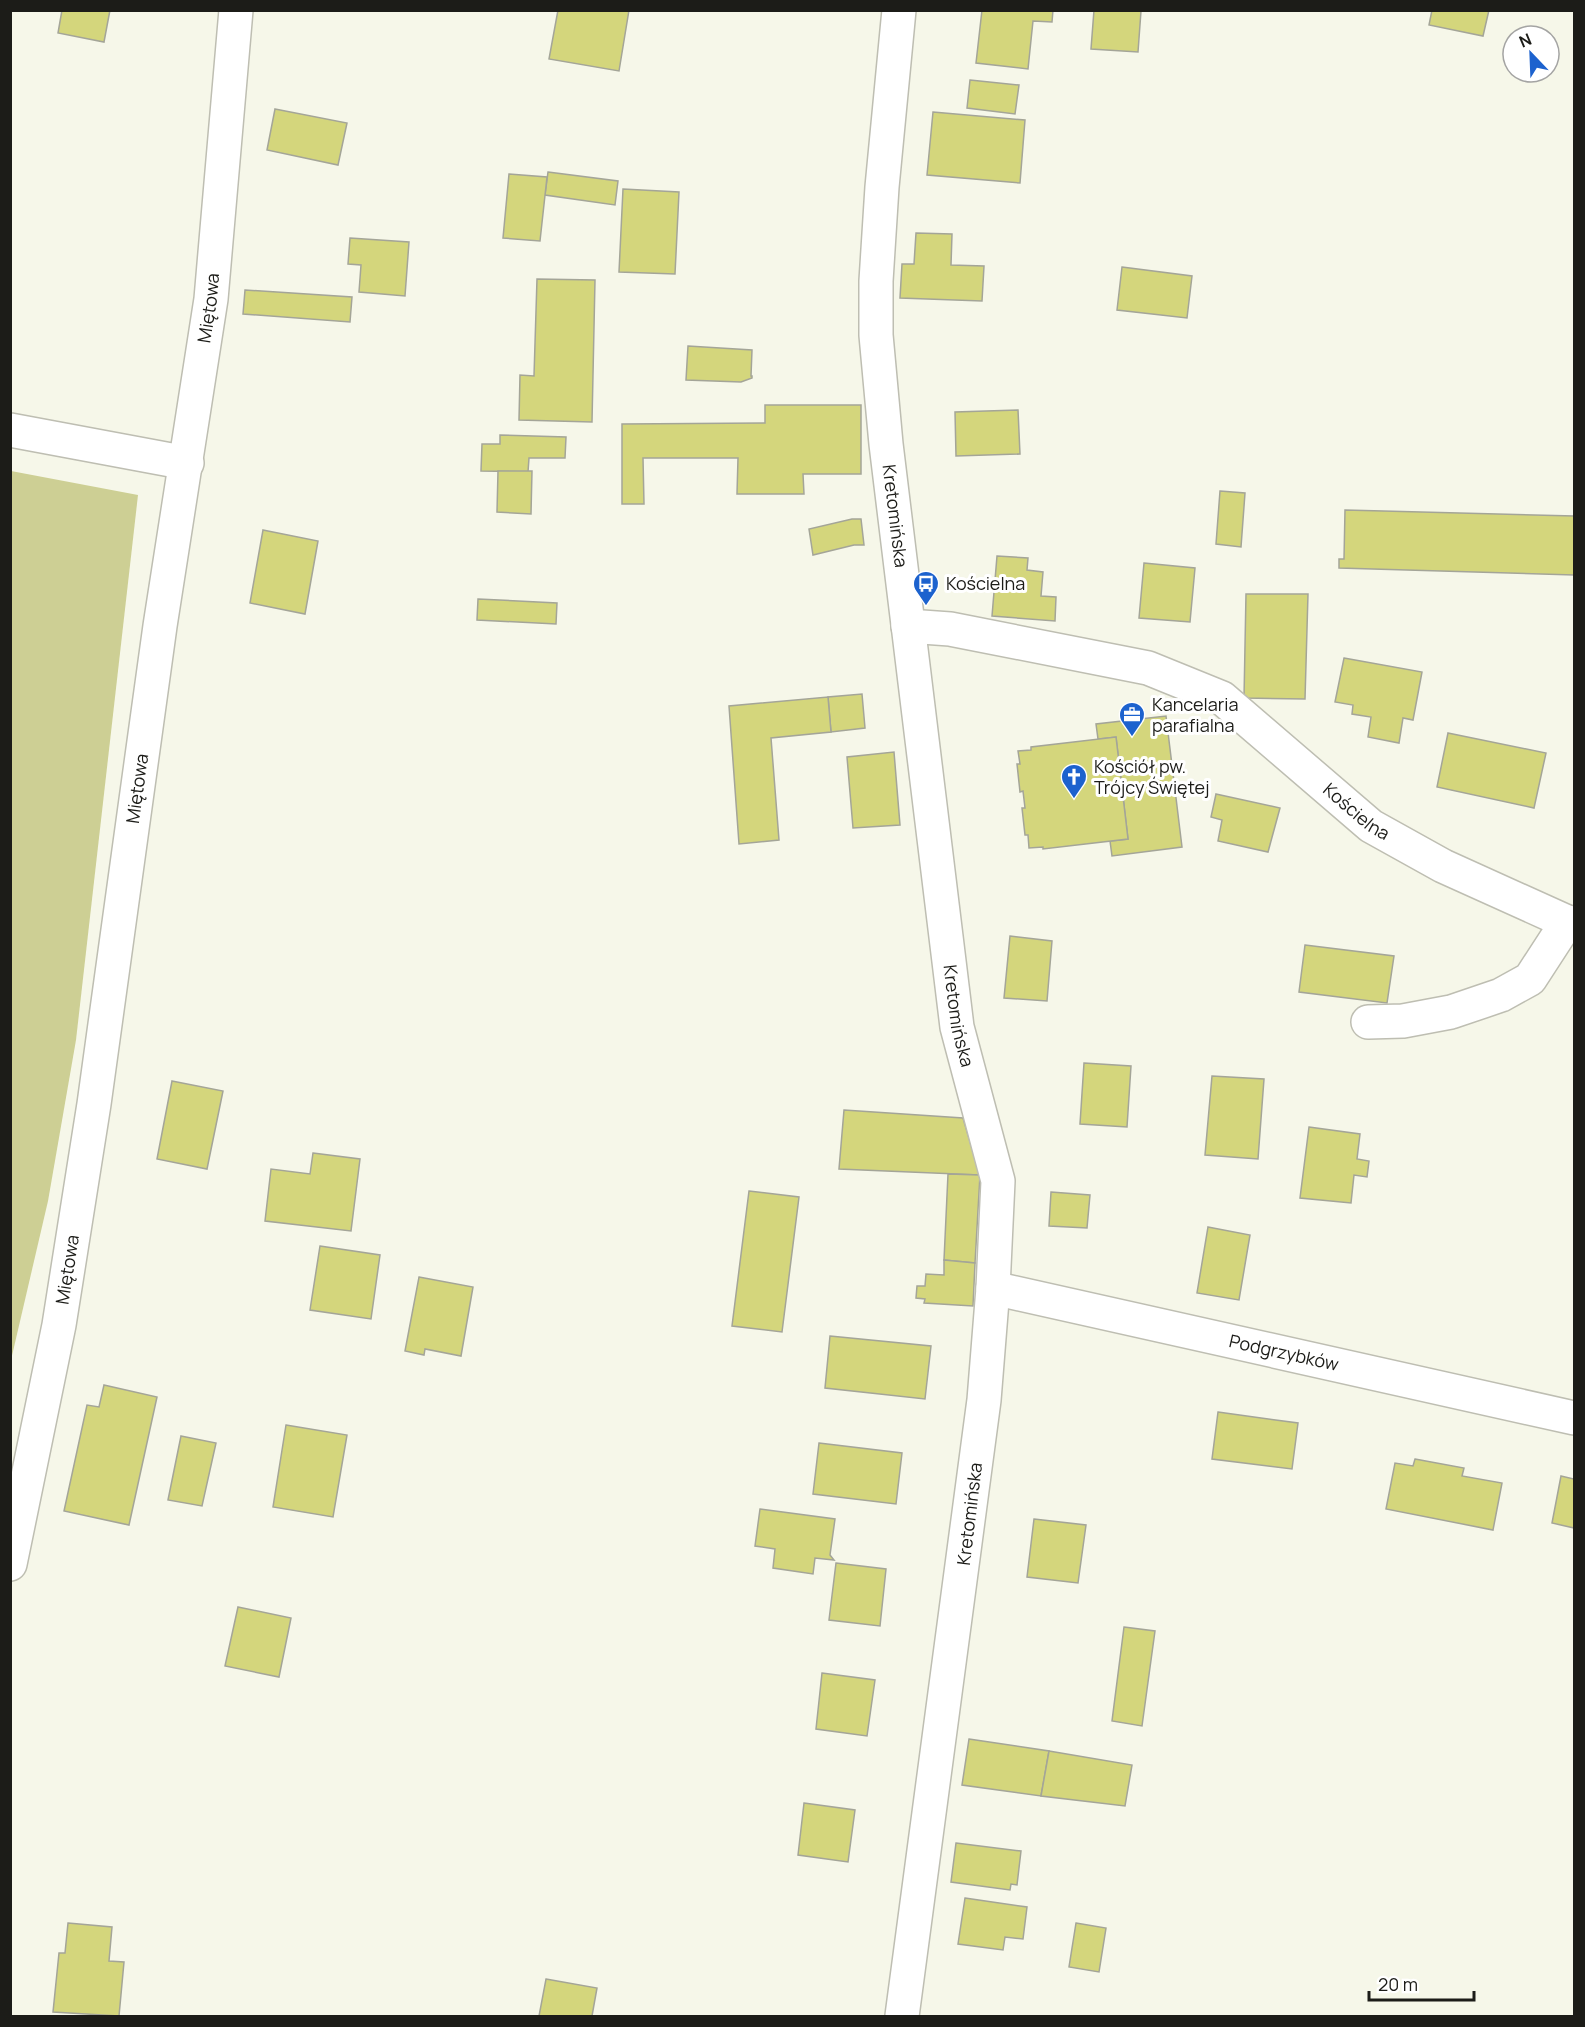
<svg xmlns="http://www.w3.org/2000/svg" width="1585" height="2027" font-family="Manrope,sans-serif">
<rect width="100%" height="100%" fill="#f6f7e9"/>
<path fill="#cdcf94" d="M11,471l127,24 -62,545 -28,161 -37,159z"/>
<g fill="#d4d67c" stroke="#a4a598" stroke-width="1.5">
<path d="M62,10h48l-6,32 -46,-9z"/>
<path d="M558,10h71l-10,61 -70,-12z"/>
<path d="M982,10h71l-1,12 -19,-1 -5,48 -52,-6z"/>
<path d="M1094,10l47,1 -3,41 -47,-3z"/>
<path d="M1432,10h57l-6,26 -54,-11z"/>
<path d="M970,80l49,5 -4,29 -48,-6z"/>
<path d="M275,109l72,14 -9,42 -71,-15z"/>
<path d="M933,112l92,8 -5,63 -93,-8z"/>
<path d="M548,172l70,9 -3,24 -70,-10z"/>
<path d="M509,174l38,3 -7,64 -37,-3z"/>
<path d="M623,189l56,3 -4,82 -56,-2z"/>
<path d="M916,233l36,1 -1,31 33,1 -2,35 -82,-3 2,-34h12z"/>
<path d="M350,238l59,4 -4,54 -46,-4 2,-27 -13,-1z"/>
<path d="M1122,267l70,9 -5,42 -70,-8z"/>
<path d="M537,279l58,1 -3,142 -73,-2 1,-45 14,1z"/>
<path d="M245,290l107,7 -2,25 -107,-8z"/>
<path d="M688,346l64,4 -1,26h1v2l-11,4 -55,-2z"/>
<path d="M765,405h96v69h-58l1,20h-67l1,-36h-95l1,46h-22v-80l143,-1z"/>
<path d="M1018,410l2,44 -64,2 -1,-44z"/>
<path d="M500,435l66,2 -1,21h-36l-1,14 -47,-1 1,-27h18z"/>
<path d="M498,471h34l-1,43 -34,-2z"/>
<path d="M1220,491l25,2 -4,54 -25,-3z"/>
<path d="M1345,510l229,6v59l-235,-7v-9h5z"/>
<path d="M852,519h9l3,26h-10l-41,10 -4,-26z"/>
<path d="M263,530l55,11 -13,73 -55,-11z"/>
<path d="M997,556l31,2 -1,12 16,2 -2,24 15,1 -1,24 -63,-5z"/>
<path d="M1144,563l51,5 -5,54 -51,-4z"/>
<path d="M1246,594h62l-3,105 -61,-1z"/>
<path d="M478,599l79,4 -1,21 -79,-4z"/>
<path d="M1344,658l78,14 -9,48 -10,-2 -4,25 -31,-6 3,-20 -19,-3 1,-9 -18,-3z"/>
<path d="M862,694l3,34 -34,4 -3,-35z"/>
<path d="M828,697l3,35 -60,6 8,102 -40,4 -10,-138z"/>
<path d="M1166,716l16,131 -70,9 -2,-15 18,-2 -12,-102 -18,2 -2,-15z"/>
<path d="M1448,733l98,20 -12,55 -97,-21z"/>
<path d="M1116,737l12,102 -85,10v-2l-14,1 -1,-13h-3l-3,-27h3l-2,-17 -3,1 -3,-28h3l-2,-13 13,-1v-3z"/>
<path d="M894,752l6,73 -47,3 -6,-71z"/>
<path d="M1216,794l64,14 -12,44 -50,-11 4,-21 -11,-3z"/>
<path d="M1010,936l42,5 -5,60 -43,-3z"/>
<path d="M1305,945l89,11 -7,47 -88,-11z"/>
<path d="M1084,1063l47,3 -4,61 -47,-3z"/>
<path d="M1212,1076l52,3 -6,80 -53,-4z"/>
<path d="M172,1081l51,10 -16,78 -50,-10z"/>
<path d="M844,1110l119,8 17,57 -141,-6z"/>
<path d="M1309,1127l51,7 -3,25 12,2 -2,16 -13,-2 -3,28 -51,-5z"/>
<path d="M313,1153l47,6 -9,72 -86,-10 6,-52 39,5z"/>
<path d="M948,1174l32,1 -5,88 -31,-3z"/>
<path d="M749,1191l50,6 -17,135 -50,-6z"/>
<path d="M1051,1192l39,3 -3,33 -38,-2z"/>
<path d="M1208,1227l42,8 -11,65 -42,-7z"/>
<path d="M320,1246l60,9 -9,64 -61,-9z"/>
<path d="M944,1260l31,3 -2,43 -49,-3 1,-4 -9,-1 1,-12h8l1,-12 18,1z"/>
<path d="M419,1277l54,10 -12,69 -36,-7 -1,6 -19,-4z"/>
<path d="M830,1336l101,10 -6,53 -100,-11z"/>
<path d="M104,1385l53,12 -28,128 -65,-14 23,-106 12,2z"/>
<path d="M1218,1412l80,11 -6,46 -80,-10z"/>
<path d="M286,1425l61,10 -14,82 -60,-10z"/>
<path d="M181,1436l35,7 -14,63 -34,-6z"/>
<path d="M819,1443l83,10 -6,51 -83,-10z"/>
<path d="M1415,1459l49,9 -2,8 40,7 -9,47 -107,-21 9,-46 18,3z"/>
<path d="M1561,1476l13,3v49l-22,-5z"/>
<path d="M760,1509l75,10 -5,36 4,5 -19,-2 -2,16 -40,-6 2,-19 -20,-3z"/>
<path d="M1034,1519l52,6 -8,58 -51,-6z"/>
<path d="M836,1563l50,6 -6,57 -51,-6z"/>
<path d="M238,1607l53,11 -12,59 -54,-11z"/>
<path d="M1124,1627l31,4 -13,95 -30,-5z"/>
<path d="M822,1673l53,7 -8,56 -51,-7z"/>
<path d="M969,1739l80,12 -8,45 -79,-11z"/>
<path d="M1049,1751l83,14 -7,41 -84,-10z"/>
<path d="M804,1803l51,7 -7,52 -50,-7z"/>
<path d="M956,1843l65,8 -4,34 -6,-1 -1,6 -59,-8z"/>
<path d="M965,1898l62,9 -4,32 -18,-2 -2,13 -45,-6z"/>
<path d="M68,1923l44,4 -3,34 15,1 -5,54 -66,-4 6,-59h6z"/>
<path d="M1076,1923l30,5 -7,44 -30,-5z"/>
<path d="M546,1979l51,9 -5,28h-53z"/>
</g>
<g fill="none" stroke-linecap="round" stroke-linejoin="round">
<defs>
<g id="minor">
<path id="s1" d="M899,10l-17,177 -6,94v54l10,109 71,583 41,154 -5,107 -9,112 -82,616"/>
<path d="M10,430l177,33"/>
<path id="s2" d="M908,626l42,3 198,39 74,30 149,128 72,40 124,56 7,1"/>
<path d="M1368,1022l35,-1 48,-9 50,-17 29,-16 37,-57"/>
<path id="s3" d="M993,1288l581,130"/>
<path id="s4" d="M10,1564l49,-239 35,-221 66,-478 51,-327 25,-289"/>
</g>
</defs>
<use href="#minor" stroke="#bebeb2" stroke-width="36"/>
<use href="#minor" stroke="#fff" stroke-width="33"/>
</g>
<defs>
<symbol id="bus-pin" viewBox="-11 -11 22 30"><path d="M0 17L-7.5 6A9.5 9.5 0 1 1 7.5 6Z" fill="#1c62ce" stroke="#fff"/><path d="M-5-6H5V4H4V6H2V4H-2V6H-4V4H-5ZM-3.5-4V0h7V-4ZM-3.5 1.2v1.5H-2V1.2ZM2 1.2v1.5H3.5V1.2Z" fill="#fff"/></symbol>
<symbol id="office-pin" viewBox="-11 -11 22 30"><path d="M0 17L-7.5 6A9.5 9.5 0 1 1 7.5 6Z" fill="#1c62ce" stroke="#fff"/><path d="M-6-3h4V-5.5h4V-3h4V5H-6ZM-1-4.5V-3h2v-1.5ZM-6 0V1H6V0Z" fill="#fff"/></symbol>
<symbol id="church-pin" viewBox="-11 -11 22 30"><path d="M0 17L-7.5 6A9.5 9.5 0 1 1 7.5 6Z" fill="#1c62ce" stroke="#fff"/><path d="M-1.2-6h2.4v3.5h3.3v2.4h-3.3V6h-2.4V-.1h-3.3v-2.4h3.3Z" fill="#fff"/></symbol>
</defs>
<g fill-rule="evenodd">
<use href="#bus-pin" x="911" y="569" width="30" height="40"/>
<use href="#office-pin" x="1117" y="700" width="30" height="40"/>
<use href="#church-pin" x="1059" y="762" width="30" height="40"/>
</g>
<g text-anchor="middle" stroke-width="6" stroke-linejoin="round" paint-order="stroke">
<g font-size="18" fill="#1c1c18" stroke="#fff">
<text dy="6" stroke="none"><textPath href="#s4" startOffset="1272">Miętowa</textPath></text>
<text dy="6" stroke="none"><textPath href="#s1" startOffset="508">Kretomińska</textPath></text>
<text dy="6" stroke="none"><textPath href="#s4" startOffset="786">Miętowa</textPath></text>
<text dy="6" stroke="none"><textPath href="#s2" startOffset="500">Kościelna</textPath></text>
<text dy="6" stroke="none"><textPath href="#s1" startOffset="1012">Kretomińska</textPath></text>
<text dy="6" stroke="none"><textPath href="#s4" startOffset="300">Miętowa</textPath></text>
<text dy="6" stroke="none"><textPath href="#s3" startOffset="298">Podgrzybków</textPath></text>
<text transform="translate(970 1514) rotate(-83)" y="6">Kretomińska</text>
</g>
<g font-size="18" fill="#1c1c18" stroke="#fff" text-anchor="start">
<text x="946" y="590">Kościelna</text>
<text x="1152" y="711">Kancelaria<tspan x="1152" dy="21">parafialna</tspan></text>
<text x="1094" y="773">Kościół pw.<tspan x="1094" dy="21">Trójcy Świętej</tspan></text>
</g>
</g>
<rect width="1585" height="2027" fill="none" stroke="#1c1c18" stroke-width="24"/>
<g transform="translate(1531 54) rotate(337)"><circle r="28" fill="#ffffff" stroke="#a4a4a3" stroke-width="1.5"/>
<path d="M0-4.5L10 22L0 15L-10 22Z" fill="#1c62ce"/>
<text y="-9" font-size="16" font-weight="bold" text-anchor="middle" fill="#1c1c18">N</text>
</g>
<path d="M1369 1991v9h105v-9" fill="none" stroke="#1c1c18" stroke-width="3"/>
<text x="1378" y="1991" font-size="18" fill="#1c1c18" stroke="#ffffff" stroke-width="4.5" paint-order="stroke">20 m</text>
</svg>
